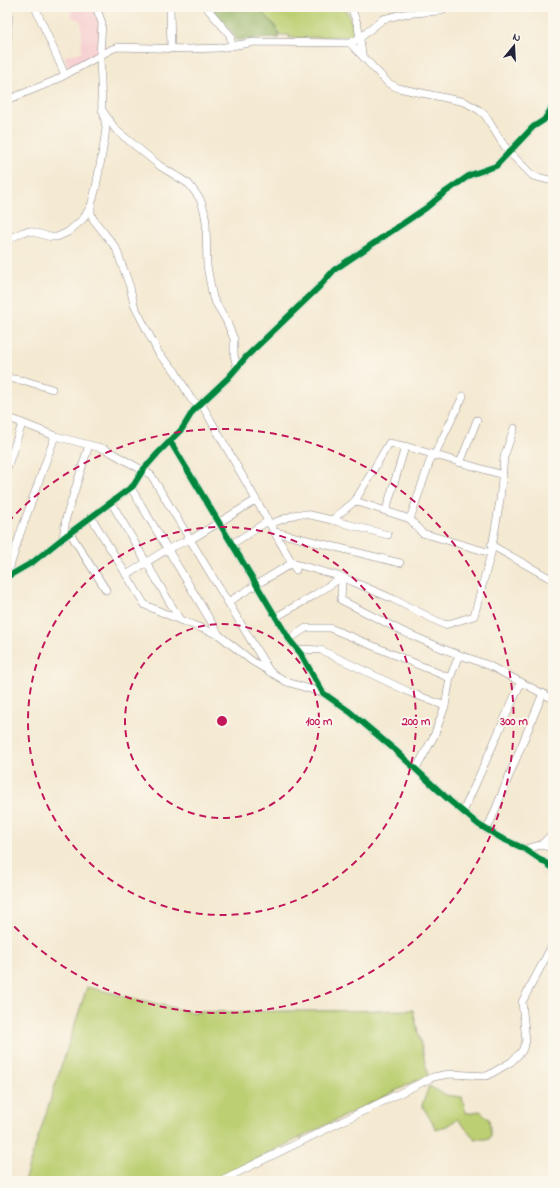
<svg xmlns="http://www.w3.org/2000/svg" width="560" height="1188" font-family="'Indie Flower',sans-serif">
<rect width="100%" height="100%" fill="#fbf7ec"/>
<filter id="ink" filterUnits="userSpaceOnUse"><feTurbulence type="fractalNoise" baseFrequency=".025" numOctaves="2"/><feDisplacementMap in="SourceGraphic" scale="8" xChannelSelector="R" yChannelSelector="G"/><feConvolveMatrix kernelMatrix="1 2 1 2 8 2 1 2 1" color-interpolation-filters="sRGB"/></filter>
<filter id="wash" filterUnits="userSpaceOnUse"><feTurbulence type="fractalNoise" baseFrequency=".012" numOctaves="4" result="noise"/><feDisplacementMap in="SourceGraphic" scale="16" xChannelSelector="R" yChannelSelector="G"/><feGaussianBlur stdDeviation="0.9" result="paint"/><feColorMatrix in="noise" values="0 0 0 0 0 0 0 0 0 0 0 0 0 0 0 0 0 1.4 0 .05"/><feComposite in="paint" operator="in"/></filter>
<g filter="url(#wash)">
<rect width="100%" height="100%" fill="#f4e9d1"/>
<path fill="#f7cfd0" d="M72,7h24l6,16 -2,32 -30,17 -6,-16 18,-4 -1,-31 -10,-5z"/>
<g fill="#bccf72" stroke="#6f7856">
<path d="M263,7h82l12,29 -68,2v-3h-10l-6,-12 -10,-10z"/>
<path d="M87,987l104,25 222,-2 15,65 -216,106h-188z"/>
<path d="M429,1086l17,9 16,2 4,16 14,-2 9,8 2,16 -2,4h-14l-18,-20 -10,7 -11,3 -14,-24z"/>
</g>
<path fill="#95b264" stroke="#5c6a50" d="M210,7h53v6c6,7 16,14 16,25l-44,2 -1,-5z"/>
</g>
<g filter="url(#ink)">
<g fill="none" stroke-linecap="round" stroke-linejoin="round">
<defs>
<g id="minor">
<path d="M35,7l30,68"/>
<path d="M96,7l6,16 -2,32 2,55 14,20 44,36 29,18 11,15 4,11 2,12 1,44 6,32 13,22 8,19v16l3,12"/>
<path d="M170,7l1,42"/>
<path d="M206,7l24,28 2,11"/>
<path d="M351,7l7,19 4,28"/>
<path d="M350,43l38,40 10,5 67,14 14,8 6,5 16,26 8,11 24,24 20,5"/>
<path d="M7,45l2,-35"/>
<path d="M7,100l47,-19 58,-32 6,-2 70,2 31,-1 36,-6 95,1 10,-5 23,-19 20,-5 35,-3 11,-4"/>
<path d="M91,206v7l2,6 23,29 14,39 4,18 25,49 16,17 16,28 8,7"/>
<path d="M7,240l16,-8 6,-1 22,6h6l11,-5 15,-13 8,-13 5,-19 8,-44 2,-15 -2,-12"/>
<path d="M7,378l19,3 26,8"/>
<path d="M201,403l95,167"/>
<path d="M7,417l48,19 50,13 46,26 119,197"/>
<path d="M170,441l119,198 12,15 22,39 27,19 45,38 55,51 29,24 22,13 24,11 28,19"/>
<path d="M434,456l29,-60"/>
<path d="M460,463l17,-43"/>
<path d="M7,468l15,-44"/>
<path d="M131,488l88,147 33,26 35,21 36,11"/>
<path d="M355,501l34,-58 19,4 95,28"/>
<path d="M111,502l69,118 39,15"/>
<path d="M386,510l19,-63"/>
<path d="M91,517l54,88 35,15"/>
<path d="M410,519l22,-64"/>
<path d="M332,520l56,15"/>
<path d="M270,524l27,-10h9l26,6 23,-19 55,18 12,14 69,20"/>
<path d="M275,532l125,31"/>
<path d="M70,533l36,57"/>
<path d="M63,538l3,-20 23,-73"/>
<path d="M232,544l36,-23"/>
<path d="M491,545l62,35"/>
<path d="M8,573l12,-39 35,-98"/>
<path d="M126,575c21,-12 42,-29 64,-35l66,-40"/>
<path d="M7,577l26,-15 30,-24 70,-52 10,-16 15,-17 24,-24 11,-18 35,-33 18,-21 73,-70 15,-17 92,-62 18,-15 26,-18 26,-9 37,-39 11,-7 9,-14"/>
<path d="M342,577l-1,23 63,32 42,18 42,15 65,34"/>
<path d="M228,602l64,-39 50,14 51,22 52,26 29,-9 17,-63 9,-53 4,-43 10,-29"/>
<path d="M276,617l37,-21 29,-19"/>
<path d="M289,639l17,-11h24l120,50"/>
<path d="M297,649l24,1 88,42 36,14"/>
<path d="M416,769l18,-33 11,-30 5,-28 9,-23"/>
<path d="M463,812l58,-130"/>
<path d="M487,830l56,-137"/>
<path d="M541,845l12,3"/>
<path d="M525,849l16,-4 12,-12"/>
<path d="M220,1181l213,-104 16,-3 38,2 24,-14 11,-11 4,-10 -4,-39 31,-58"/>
</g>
</defs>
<use href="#minor" stroke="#8b8686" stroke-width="8"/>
<use href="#minor" stroke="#fff" stroke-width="7"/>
<defs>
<g id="cycleway">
<path d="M170,441l119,198 12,15 22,39 27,19 45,38 55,51 29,24 22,13 24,11 28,19"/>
<path d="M7,577l26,-15 30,-24 70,-52 10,-16 15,-17 24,-24 11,-18 35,-33 18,-21 73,-70 15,-17 92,-62 18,-15 26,-18 26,-9 37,-39 11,-7 9,-14"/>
</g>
</defs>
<use href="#cycleway" stroke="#fbf7ec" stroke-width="8"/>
<use href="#cycleway" stroke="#00873e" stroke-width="6"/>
</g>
</g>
<g fill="none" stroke="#c2185b" stroke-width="2" stroke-dasharray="7 5">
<circle cx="222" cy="721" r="97"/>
<circle cx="222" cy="721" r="194"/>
<path d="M8 522A292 292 0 1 1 8 920"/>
</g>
<circle cx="222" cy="721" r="6" fill="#c2185b" stroke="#fbf7ec" stroke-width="2"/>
<g font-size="12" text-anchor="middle" font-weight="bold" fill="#c2185b" stroke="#fbf7ec" stroke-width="4" stroke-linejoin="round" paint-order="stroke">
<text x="319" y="725">100 m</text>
<text x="416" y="725">200 m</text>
<text x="514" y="725">300 m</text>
</g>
<rect width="560" height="1188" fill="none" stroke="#fbf7ec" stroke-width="24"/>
<g transform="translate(514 46) rotate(18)" stroke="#fbf7ec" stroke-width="3" paint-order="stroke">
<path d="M0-3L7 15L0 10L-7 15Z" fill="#22223b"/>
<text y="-6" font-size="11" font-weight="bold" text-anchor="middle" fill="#22223b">N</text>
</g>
</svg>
